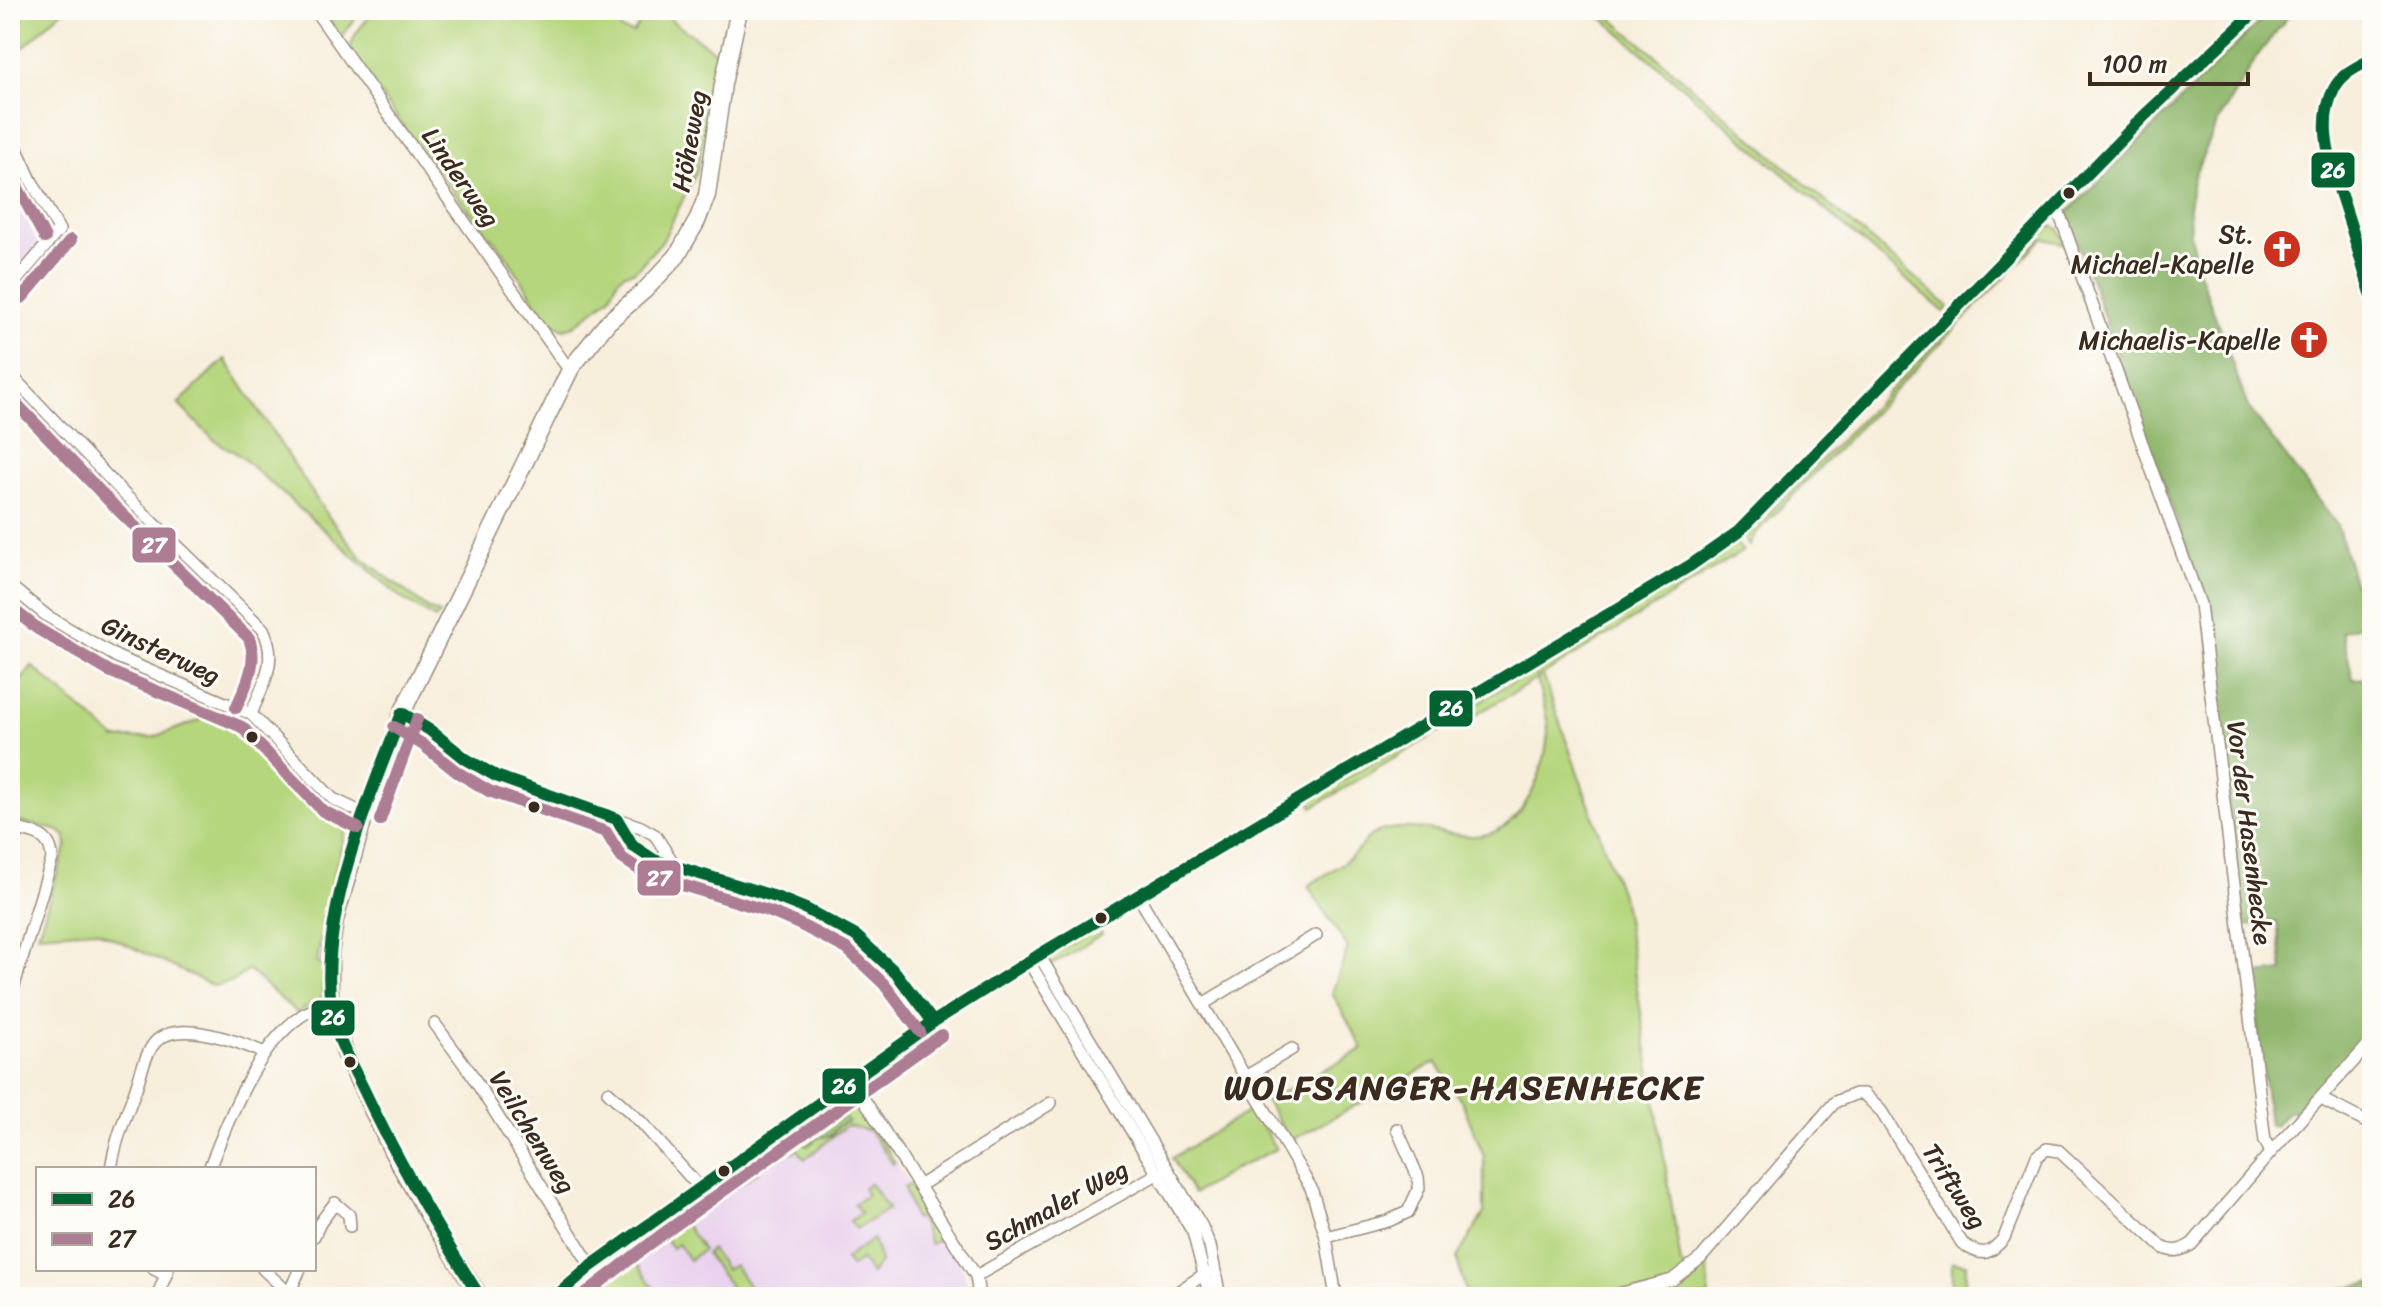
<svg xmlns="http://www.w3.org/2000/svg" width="2382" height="1307" font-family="Sriracha,sans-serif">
<rect width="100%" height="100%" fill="#fdfcf7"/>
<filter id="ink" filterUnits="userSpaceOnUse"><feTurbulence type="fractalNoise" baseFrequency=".0125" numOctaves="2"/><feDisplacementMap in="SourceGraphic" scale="16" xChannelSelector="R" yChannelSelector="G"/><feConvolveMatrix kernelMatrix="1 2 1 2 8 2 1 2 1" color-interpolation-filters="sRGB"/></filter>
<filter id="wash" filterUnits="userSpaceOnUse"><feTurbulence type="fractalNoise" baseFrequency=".006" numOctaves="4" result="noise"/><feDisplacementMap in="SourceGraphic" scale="32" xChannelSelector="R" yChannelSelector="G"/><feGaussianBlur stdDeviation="1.8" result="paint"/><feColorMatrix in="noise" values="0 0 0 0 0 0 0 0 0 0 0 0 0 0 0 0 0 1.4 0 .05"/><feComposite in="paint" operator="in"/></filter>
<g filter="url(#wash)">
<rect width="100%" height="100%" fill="#f8eedc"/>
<g fill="#e9d1ed">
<path d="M29,211l11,18 2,11 -30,34 -2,-53z"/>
<path d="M845,1096h5l9,7 104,167 8,27h-311l-33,-47z"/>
</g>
<g fill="#b6d67e" stroke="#78804e" stroke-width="2">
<path d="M10,10h53l-53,50z"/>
<path d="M322,10h40l-21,27z"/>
<path d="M375,10h234l13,20 11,3 17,-23h19l2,10 50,36 -24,115 -34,69 -28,31 -10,2 -7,6 -8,18 -36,29 -10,3 -16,-8 -43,-67 -73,-88 -81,-112c-2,-18 13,-30 24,-44z"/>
<path d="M1593,10h9l347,297 -5,5z"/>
<path d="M2052,225l7,4 6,15 -22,-6 -287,295 -7,13 -4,-7 2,-4z"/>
<path d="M225,359l102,156 35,43 68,52 10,4 -5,5 -35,-22 -161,-142 -25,-15 -36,-36z"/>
<path d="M1737,544l6,7 -200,124 80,225 58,364 9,9 18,-10 1,34h-242l-10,-39 27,-45v-57l-22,-54 -26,-40 -146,79 -24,-40 97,-52 -31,-56 16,-45 -40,-62c14,-10 32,-19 45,-31 15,-13 9,-19 32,-25 28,-7 58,5 86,6 50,2 74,-62 77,-103 1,-17 -8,-38 -11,-54l-79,46 -6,-7 83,-50 2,9h3v-12z"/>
<path d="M32,666l84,73 38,-2 71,-26 22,11 95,99 4,7 -22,88 -7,47 7,1 -2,34 -25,15 -49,-43 -16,12 -19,4 -117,-56 -58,4 29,-90 -1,-7 -9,-7 -47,-10v-125z"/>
<path d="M1447,719l1,7 -135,81 -4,-7z"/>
<path d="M1098,927l4,7 -52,32 -1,-8 4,-4z"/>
<path d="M845,1096h5l9,7 36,59 -2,2 -23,-33 -23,-6 -42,34 -8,-10 -4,3 -7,-2 -10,7 -5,-7z"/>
<path d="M1252,1109l24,40 -41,20 -42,25 -21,-36z"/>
<path d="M753,1161l7,9 -25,18 -6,-7 -33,24 3,8 -7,-9z"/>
<path d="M870,1183l18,26 -32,20 -6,-8 11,-8 -7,-9 13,-9 -4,-7z"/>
<path d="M909,1185l34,53 -13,6 -10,-26 -6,1 -10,-31z"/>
<path d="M684,1211l-4,6 23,33 -14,10 -11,-16 -6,4 -14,-19z"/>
<path d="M873,1239l7,23 -9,12 -10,-14 -10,7 -6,-8z"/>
<path d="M711,1249l15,21 8,-5 22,32h-33l-2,-3 9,-8 -24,-32z"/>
<path d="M627,1250l33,47h-94z"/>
<path d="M1952,1262l14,2 -1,33h-13z"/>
</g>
<g fill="#90b76d" stroke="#667046" stroke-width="2">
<path d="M2271,10h22l-35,45 -41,68 -24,56 -4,28 1,27 8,35 50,138 89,118 30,99 -25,7 11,48 19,-1v352l-73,81 -12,1 -12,14 -6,-1 -18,-150 32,-4 -6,-49 -33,4 -40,-329 -137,-384z"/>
<path d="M844,1116l4,5 -11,6 -5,8 -14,3 -10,8 -8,-5 3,-4c16,-3 11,-9 22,-14 8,-3 12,-2 19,-7z"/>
<path d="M2372,1282v15h-42l-1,-6z"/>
</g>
</g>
<g filter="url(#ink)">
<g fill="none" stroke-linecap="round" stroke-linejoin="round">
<defs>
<g id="street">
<path d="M315,10l250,354 6,4"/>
<path d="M2372,59c-72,25 -42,102 -25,154 8,28 16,55 25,83"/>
<path d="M10,134l21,46 28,50 -49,58"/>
<path d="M2057,207l143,397 65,537 6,11"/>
<path d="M10,374l115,121 138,134c16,32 0,55 -12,85"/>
<path d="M10,586l37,30 70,41 134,57 82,85 32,15"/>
<path d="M402,713l29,18 35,28 30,17 145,51 14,8 21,32"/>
<path d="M617,819l16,27 21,14 122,37 30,12 50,27 40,37 37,49"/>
<path d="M10,828c21,4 42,5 42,31l-42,140"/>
<path d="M1139,897l172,291 15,49 10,60"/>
<path d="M1039,955l162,270 9,21 10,51"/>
<path d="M1029,962l164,270 17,65"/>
<path d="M1203,1004l113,-69"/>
<path d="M435,1024l35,48 121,194"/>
<path d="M1245,1077l47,-28"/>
<path d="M851,1079l125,197 3,21"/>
<path d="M608,1092l33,30 59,66"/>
<path d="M2321,1099l51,26"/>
<path d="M111,1169c4,-27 14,-52 24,-78 5,-14 9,-34 18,-46 21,-29 86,-3 112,8"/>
<path d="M209,1169c19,-49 47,-122 92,-153 8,-6 20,-9 29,-12"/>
<path d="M919,1186l132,-83"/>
<path d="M314,1236l6,-13 15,-20 14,12 1,11"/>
<path d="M1326,1237l62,-16 20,-9 11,-24 -1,-11 -21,-48"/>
<path d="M154,1269l12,6"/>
<path d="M263,1269l30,28"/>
<path d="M976,1276l183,-103"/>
<path d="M289,1293l11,-24"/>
<path d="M157,1297l11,-28"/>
<path d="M555,1297l36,-31 260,-187 82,-57 106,-67 652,-390 47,-33 406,-416 113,-106"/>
<path d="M1170,1297l36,-24"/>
<path d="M1607,1297l65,-17 29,-22 134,-156 20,-8h9l17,17 81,132c19,14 27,13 42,-5l33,-82 10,-7 12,2 103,96c11,6 19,4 30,-3l79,-92 101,-111"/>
</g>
<path id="secondary" d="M480,1297l-50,-79 -38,-67 -47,-98 -15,-49v-50l5,-34 30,-106 37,-101 169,-345 37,-46 37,-32 32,-34 20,-35 10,-26 16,-111 16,-74"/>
</defs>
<use href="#street" stroke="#9a8c7d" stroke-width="14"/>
<use href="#secondary" stroke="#9a8c7d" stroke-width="19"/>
<use href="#street" stroke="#fff" stroke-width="11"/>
<use href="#secondary" stroke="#fff" stroke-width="16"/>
<defs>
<g id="bus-1">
<path d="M2372,59c-15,8 -30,14 -38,30 -20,39 1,86 13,125 9,27 16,55 25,82"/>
<path d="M402,713c-33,85 -83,201 -71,293 3,30 20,57 33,84 34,72 74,140 116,207"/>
<path d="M402,713l29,18 35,28 30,17 121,43 16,27 21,14 122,37 30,12 50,27 40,37 37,49"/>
<path d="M555,1297l36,-31 342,-244 106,-67 652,-390 47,-33 406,-416 113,-106"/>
</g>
<g id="bus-2">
<path d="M10,173l35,65"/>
<path d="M22,298l49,-58"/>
<path d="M10,397l104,109 135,132c10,25 -3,47 -13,70"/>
<path d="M10,607l28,22 71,42 133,56 81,84 35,17"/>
<path d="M394,727l28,17 35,28 32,19 117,41 16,26 24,16 125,38 28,12 48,25 37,35 36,48"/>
<path d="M380,820l37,-101"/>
<path d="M581,1297l79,-61 282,-201"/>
</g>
</defs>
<use href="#bus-1" stroke="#fdfcf7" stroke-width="18"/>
<use href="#bus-2" stroke="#fdfcf7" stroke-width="18"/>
<use href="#bus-1" stroke="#006331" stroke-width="12"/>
<use href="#bus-2" stroke="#ad7d93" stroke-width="12"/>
</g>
</g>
<defs>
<symbol id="church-disc" viewBox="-11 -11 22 22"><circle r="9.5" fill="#c8321e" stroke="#fdfcf7"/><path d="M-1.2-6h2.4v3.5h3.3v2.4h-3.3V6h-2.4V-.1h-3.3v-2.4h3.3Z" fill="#fff"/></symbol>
</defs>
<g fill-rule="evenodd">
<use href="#church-disc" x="2260" y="227" width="44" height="44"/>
<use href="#church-disc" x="2287" y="318" width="44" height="44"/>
</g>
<g fill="#3b2a1e" stroke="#fdfcf7" stroke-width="3">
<circle cx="2069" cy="193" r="7"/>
<circle cx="252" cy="737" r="7"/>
<circle cx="534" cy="807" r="7"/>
<circle cx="1101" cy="918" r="7"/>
<circle cx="350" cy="1062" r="7"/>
<circle cx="724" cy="1171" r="7"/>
</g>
<g text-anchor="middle" stroke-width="6" stroke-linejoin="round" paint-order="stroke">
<g font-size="26" fill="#3b2a1e" stroke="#fdfcf7">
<text transform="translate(689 141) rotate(-80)" y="9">Höheweg</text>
<text transform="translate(461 177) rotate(55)" y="9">Linderweg</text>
<text transform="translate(161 650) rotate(25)" y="9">Ginsterweg</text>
<text transform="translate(2250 833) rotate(83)" y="9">Vor der Hasenhecke</text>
<text transform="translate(533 1132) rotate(58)" y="9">Veilchenweg</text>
<text transform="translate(1955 1186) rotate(57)" y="9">Triftweg</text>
<text transform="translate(1056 1205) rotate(-29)" y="9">Schmaler Weg</text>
</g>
<g font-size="26" fill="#3b2a1e" stroke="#fdfcf7" text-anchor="end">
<text x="2254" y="243">St.<tspan x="2254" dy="30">Michael-Kapelle</tspan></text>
<text x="2281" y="349">Michaelis-Kapelle</text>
</g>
<g font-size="34" font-weight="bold" letter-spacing="2" fill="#3b2a1e" stroke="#fdfcf7">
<text x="1464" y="1099">WOLFSANGER-HASENHECKE</text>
</g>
</g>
<g stroke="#fdfcf7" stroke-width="3">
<rect x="2310" y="151" width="46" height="38" rx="8" fill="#006331"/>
<rect x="131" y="526" width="46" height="38" rx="8" fill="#ad7d93"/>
<rect x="1428" y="689" width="46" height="39" rx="8" fill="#006331"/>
<rect x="636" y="859" width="46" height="38" rx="8" fill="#ad7d93"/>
<rect x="310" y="999" width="46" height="38" rx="8" fill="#006331"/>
<rect x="821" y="1067" width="46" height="38" rx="8" fill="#006331"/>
</g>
<g font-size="22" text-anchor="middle" font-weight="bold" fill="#fff">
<text x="2333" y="178">26</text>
<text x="154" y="553">27</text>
<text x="1451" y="716">26</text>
<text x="659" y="886">27</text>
<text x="333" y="1025">26</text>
<text x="844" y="1094">26</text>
</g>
<rect width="2382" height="1307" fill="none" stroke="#fdfcf7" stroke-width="40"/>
<rect x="36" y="1167" width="280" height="104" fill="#fdfcf7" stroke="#afa8a0" stroke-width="2"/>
<rect x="52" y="1193" width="40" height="12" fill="#006331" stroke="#afa8a0" stroke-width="2"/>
<text x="108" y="1207" font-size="24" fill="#3b2a1e">26</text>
<rect x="52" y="1233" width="40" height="12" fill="#ad7d93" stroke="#afa8a0" stroke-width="2"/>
<text x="108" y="1247" font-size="24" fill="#3b2a1e">27</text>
<path d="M2090 72v12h158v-12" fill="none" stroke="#3b2a1e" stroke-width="4"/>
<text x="2102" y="72" font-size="24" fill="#3b2a1e" stroke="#fdfcf7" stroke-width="6" paint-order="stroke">100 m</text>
</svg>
